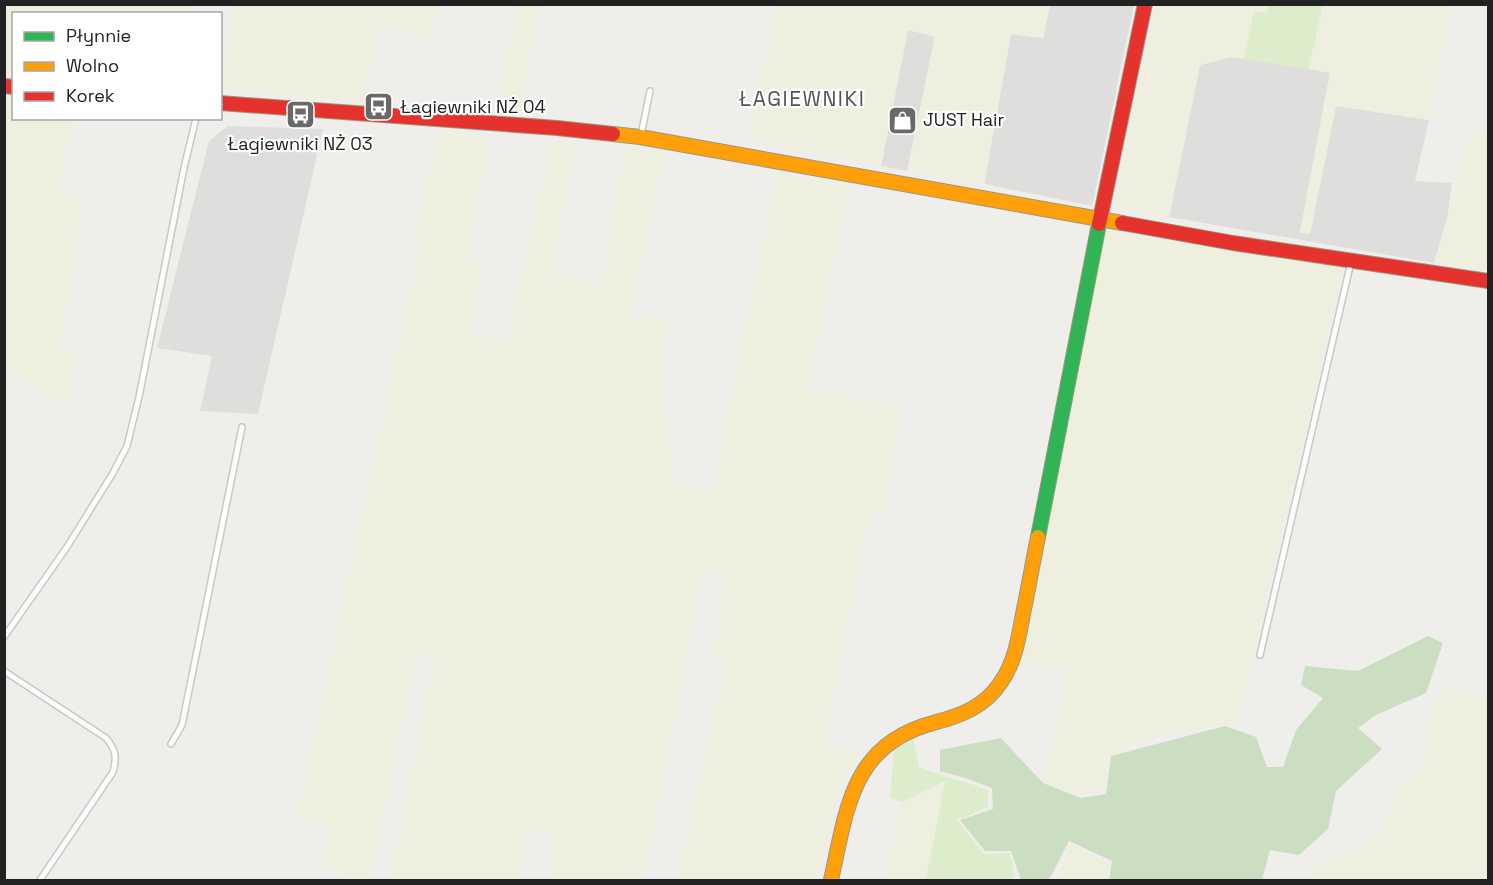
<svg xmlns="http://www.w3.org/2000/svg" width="1493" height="885" font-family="'Space Grotesk',sans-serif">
<rect width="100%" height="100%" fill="#f0eeeb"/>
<g fill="#dfdedc">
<path d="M1050,5h84l-42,201 -108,-22 27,-150 32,4z"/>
<path d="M908,30l27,6 -28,135 -26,-5z"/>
<path d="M1231,57l99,15 -30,161h10l26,-127 93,14 -14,61 37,2 -5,36 -13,44 -265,-46 31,-152z"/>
<path d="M228,126l95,3 -65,285 -58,-3 12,-55 -55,-8 52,-207z"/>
</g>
<g fill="#efefdf">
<path d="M1436,4l14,4 -21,112 -93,-14 -26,128 -10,-1 30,-160 -22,-4 15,-64z"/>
<path d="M4,5h190l-2,8 -178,1 -1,69 -8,-1z"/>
<path d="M235,5v-1l202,1 -6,32 -52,-12 -18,78 -140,-14z"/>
<path d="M519,5h20l-20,109 -22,-4z"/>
<path d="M778,5h272l-7,33 -32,-4 -27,150 -77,-13 28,-134 -27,-7 -27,136 -132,-27z"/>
<path d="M1156,5h113l-2,9 -13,-2 -10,47 -13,-2 -31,8 -31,152 -49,-9 -6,-5z"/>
<path d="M4,100h9l1,18 56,1 -11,75 24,6 -23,151 14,3 -5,55 -64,-43z"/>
<path d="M1473,130l15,3v138l-54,-8z"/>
<path d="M439,133l50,8 -24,121h18l-12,72 36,9 45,-198 23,1 -24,129 52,13 22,-139 40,2 -36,166h39l-8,54 15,115 38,6 65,-319 71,14 -43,204 96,16 -19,107h-15l-45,234 39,3 -22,32 -23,97h-138l48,-220 -12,-1 10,-88 -23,1 -56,298 -12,10h-85l8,-47 -32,-2 -8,49h-125l44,-227 -21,5 -46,222h-13l-33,-17 8,-39 -33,-5 122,-568 -5,-16z"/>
<path d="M1106,230l237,37 -106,456 -77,13 -50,17 -8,38 -22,3 -34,-12 23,-113 -53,-6z"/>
<path d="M1441,688l47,10v182h-185v-2l29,-17 25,-8 25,-19 16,-50 22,-14z"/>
<path d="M945,781l-19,99h-40l16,-78z"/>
<path d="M1071,844l37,20 -2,16h-49z"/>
</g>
<g fill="#ddeccb">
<path d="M1269,5h54l-15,64 -64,-10 10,-48 13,3z"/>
<path d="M913,736l6,31c23,10 47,14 69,23v17l-31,13 27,34 26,-1 4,21 -2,6h-86l19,-99 -43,21 -12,-4 5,-57z"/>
</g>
<path fill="#cbdec1" d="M1428,636l15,7 -17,50 -50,22 -18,13 24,21 -46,42 -8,38 -29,26 -29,-5 -8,30h-153l3,-19 -43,-20 -20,39h-28l-10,-29h-26l-25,-31 33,-11 -1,-21 -27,-10 -25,-7v-21l61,-12 42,45 38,15 25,-4 5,-38 114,-30 31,11 11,30h16l13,-37 27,-32 -22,-13 4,-19 53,5z"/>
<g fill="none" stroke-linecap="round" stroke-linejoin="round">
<defs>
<g id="lane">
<path d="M641,135l9,-44"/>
<path d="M4,637l63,-90 46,-74 14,-27 12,-49 45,-229 12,-50"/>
<path d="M1260,655l91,-393"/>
<path d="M4,671l102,67c10,12 11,19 7,34l-73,108"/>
<path d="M171,744l11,-19 60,-298"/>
</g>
<path id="fast" d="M1038,537l61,-313"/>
<g id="slow">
<path d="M613,134l27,3 482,86"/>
<path d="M831,880c16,-71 20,-135 102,-157 27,-7 52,-16 68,-41 15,-21 18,-48 23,-73 5,-24 9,-48 14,-72"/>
</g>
<g id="jam">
<path d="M4,86l10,1"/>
<path d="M220,103l337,25 56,6"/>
<path d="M1122,223l111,20 255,38"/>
<path d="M1099,224l46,-220"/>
</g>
</defs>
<use href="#lane" stroke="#c9c8c7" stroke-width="8"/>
<use href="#fast" stroke="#999a82" stroke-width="16"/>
<use href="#slow" stroke="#999a82" stroke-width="16"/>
<use href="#jam" stroke="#999a82" stroke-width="16"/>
<use href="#lane" stroke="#fdfcfc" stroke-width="5"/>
<use href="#fast" stroke="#30b455" stroke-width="14"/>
<use href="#slow" stroke="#ff9f0a" stroke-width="14"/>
<use href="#jam" stroke="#e5322d" stroke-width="14"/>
</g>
<defs>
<symbol id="bus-square" viewBox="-11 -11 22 22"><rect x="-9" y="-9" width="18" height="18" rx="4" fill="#6a6968" stroke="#fff"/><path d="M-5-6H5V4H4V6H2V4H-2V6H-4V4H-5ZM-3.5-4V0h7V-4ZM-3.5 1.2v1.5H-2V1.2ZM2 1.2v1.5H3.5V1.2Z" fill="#fff"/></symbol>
<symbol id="shop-square" viewBox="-11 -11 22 22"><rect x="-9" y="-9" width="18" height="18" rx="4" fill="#6a6968" stroke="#fff"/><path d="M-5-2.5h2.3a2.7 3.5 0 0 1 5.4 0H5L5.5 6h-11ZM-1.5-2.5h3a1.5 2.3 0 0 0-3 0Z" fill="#fff"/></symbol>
</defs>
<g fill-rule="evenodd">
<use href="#bus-square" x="362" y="90" width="33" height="33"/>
<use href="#bus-square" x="284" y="98" width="33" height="33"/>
<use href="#shop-square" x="886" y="104" width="33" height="33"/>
</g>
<g text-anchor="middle" stroke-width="4.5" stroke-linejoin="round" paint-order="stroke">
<g font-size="18" fill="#222" stroke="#fff" text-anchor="start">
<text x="400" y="113">Łagiewniki NŻ 04</text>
<text x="923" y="126">JUST Hair</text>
<text x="300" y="150" text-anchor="middle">Łagiewniki NŻ 03</text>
</g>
<g font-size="21" letter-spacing="1.5" fill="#555" stroke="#fff">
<text x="802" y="106">ŁAGIEWNIKI</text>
</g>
</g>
<rect width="1493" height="885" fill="none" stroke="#222222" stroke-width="12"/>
<rect x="12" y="12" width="210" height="108" fill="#ffffff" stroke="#a7a7a7" stroke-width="1.5"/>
<rect x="24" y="32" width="30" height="9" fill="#30b455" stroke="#a7a7a7" stroke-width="1.5"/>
<text x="66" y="42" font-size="18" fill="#222222">Płynnie</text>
<rect x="24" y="62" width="30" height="9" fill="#ff9f0a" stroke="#a7a7a7" stroke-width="1.5"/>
<text x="66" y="72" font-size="18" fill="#222222">Wolno</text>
<rect x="24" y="92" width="30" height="9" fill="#e5322d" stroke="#a7a7a7" stroke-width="1.5"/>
<text x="66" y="102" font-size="18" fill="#222222">Korek</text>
</svg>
